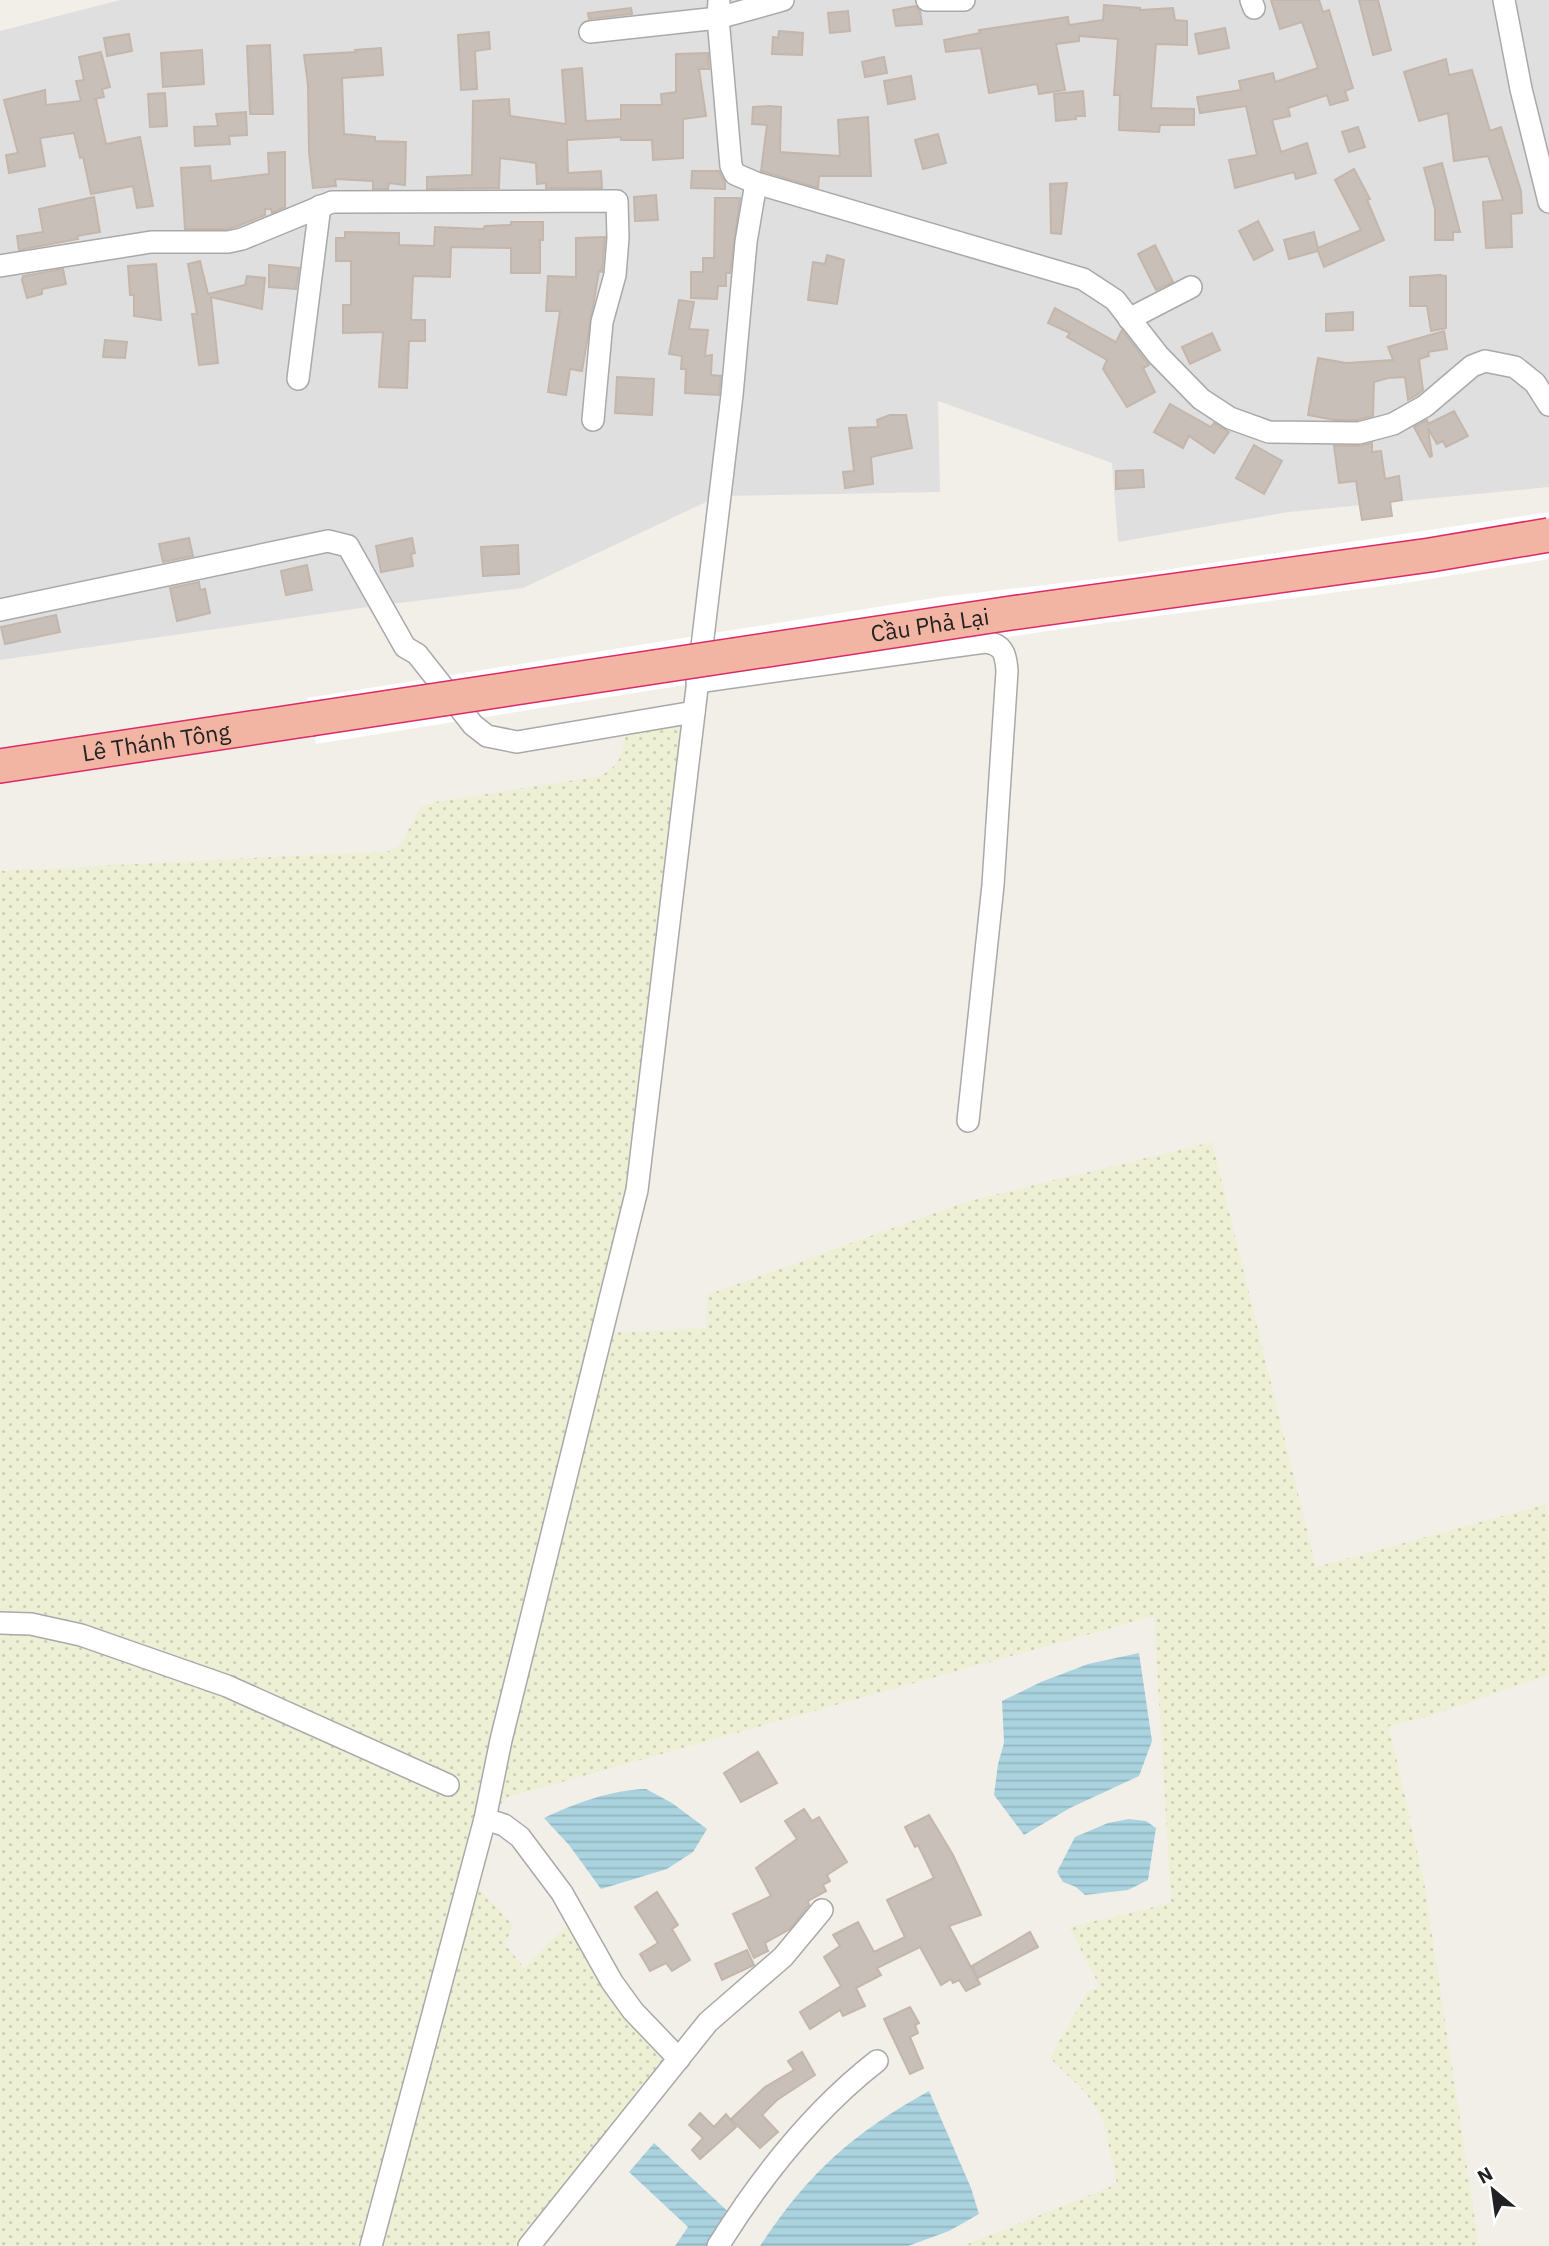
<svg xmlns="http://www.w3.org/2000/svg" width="1549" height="2246" font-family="'IBM Plex Sans',sans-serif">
<defs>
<pattern id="farmland-dots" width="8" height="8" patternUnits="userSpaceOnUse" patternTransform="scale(1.75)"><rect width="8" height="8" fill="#eef0d5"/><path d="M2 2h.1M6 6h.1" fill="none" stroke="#ccceb7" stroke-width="1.8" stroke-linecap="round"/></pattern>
<pattern id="water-rules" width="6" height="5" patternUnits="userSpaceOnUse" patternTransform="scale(1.75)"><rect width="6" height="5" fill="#aad3df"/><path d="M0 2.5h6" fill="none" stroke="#92b5bf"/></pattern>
</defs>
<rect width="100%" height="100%" fill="#f2efe9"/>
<path fill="#e0dfdf" d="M120,0h1429v487l-260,25 -171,30 -6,-79 -174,-62 2,91 -221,4 -196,92 -141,17 -382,55v-629z"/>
<path fill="url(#farmland-dots)" d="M692,724l-55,466 -35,143 104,-5 1,-33 258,-93 247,-60 104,425 230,-63 3,18v153l-123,42 -37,9 35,155 55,365h-516l154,-62 -14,-65 -17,-26 -36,-35 37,-66 13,-5 -31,-60 102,-24 -17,-287 -646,181 -23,22 -16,59 44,47 -8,19 19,24 52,-52 103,143 -150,187h-529v-1375l390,-20 9,-6 5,-6 16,-32 15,-5 166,-26 11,-8 8,-10 6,-23z"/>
<g fill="url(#water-rules)">
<path d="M1139,1653l13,88 -13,35 -69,32 -46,27 -30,-40 4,-31 6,-21 -2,-42 39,-19 47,-18z"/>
<path d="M646,1789l26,14 35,26 -14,23 -26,17 -66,20 -32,-44 -25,-27c32,-15 67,-28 102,-29z"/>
<path d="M1129,1819l17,2 10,7 -8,52 -20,10 -43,5 -9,-8 -13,-5 -6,-10 18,-35 33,-14z"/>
<path d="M929,2091l42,97 8,26 -30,17 -41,15h-148c48,-73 93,-113 169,-155z"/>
<path d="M654,2143l81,75 -17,28h-43l13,-19 -59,-55z"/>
</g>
<path fill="#fff" d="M1549,512v47l-137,23 -344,46 -415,62 -337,54 -9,-46 633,-101 197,-23z"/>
<g fill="#c7bfb8" stroke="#c4b6ab" stroke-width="2">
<path d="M1271,0h48l4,12 6,-2 24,78 -8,3 3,9 -18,5 -3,-10 -39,13 2,8 -18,4 9,32 26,-9 9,30 -20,6 -2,-7 -59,16 -6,-28 28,-5 -11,-49 -46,7 -3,-16 44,-7 -2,-9 34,-8 2,9 43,-14 -16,-46 -22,7z"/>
<path d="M1359,0h19l13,50 -18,5z"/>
<path d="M1104,5l36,3v2l33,-2 2,12 12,1v24l-31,-1 -5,64 43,1v16h-34l-1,7 -40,-2 1,-35h-6l4,-56 -39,-3v5l-23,3 9,46 -26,4 -2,-10 -48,9 -8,-45 -35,4 -2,-12 36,-7 -1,-3 89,-13 1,8 34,-5z"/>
<path d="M915,6l5,5 2,13 -26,2 -3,-16z"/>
<path d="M631,8l1,6 -43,5 -1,-6z"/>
<path d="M848,11l2,20 -20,2 -2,-20z"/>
<path d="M1225,28l4,20 -30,6 -4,-20z"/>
<path d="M779,31l24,2 -1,22 -30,-1 1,-17 5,1z"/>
<path d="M489,32l1,17 -15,2 2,38 -16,1 -3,-55z"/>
<path d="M129,34l3,17 -25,5 -3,-18z"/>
<path d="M270,45l3,69h-23l-3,-68z"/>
<path d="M381,48l2,27 -41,3 2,56 31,3v4l31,1 -1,43 -16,-2 -1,6h-15v-8l-38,-2 1,7 -23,2 -4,-36 -1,-67 -4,-30 52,-3 -1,-2z"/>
<path d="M202,50l2,34 -41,3 -2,-34z"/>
<path d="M101,52l9,35 -8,2 2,8 -10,2h2l10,45 34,-7 13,69 -16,2 -4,-22 -42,8 -8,-37 -3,1 -6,-25 -34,5 5,28 -36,7 -3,-18 12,-2 -14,-53 41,-10 1,15 35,-4 -5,-20 8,-1 -5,-23z"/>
<path d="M708,53l1,16h-10l7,47 -23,3v39l-30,2 -1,-20h-31v-3l-54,3 1,33 33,-2 1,17h-56v-5l-9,1 -1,-21 -36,-5 -1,30 -72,1v-12l45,-2 1,-74 36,-2 1,17 56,8 -4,-54 20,-2 4,53 35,-2v-14h41l-1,-11 15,-2v-38z"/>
<path d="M884,57l3,16 -22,4 -3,-15z"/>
<path d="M1446,59l3,16 23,-5 18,61 11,-4 20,64 1,22 -11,1 1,33 -26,1 -3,-46 20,-2 -15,-44 -34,5 -6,-48 -29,8 -15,-49z"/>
<path d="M911,76l4,23 -27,5 -4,-23z"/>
<path d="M1083,91l2,25h-9v3l-20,2 -2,-27z"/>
<path d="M165,93l2,33 -17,1 -2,-33z"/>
<path d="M770,106l11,1 -1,45 60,4 -2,-36 30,-3 3,59h-52l-1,12 -57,-17 6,-46 -15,-1 1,-17z"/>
<path d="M246,112l1,23 -18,1 1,8 -35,2 -1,-19 24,-1 -2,-12z"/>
<path d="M1358,127l7,20 -16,5 -7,-20z"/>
<path d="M938,134l8,29 -23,6 -8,-29z"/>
<path d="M285,152v55l-13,6 -1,-4h-6v6l-27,11 -11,3h-42l-4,-61 29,-2 1,15 58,-7 -1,-21z"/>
<path d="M1442,163l18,69h-7v8h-18v-31l-11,-41z"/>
<path d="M1354,169l16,30 -3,1 17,40 -60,27 -6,-16 -29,8 -5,-19 30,-8 4,16 43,-18 -26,-50z"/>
<path d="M692,171h27l6,11v7l-34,-1z"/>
<path d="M1067,183l-6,51 -10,-1 -1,-49z"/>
<path d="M656,195l2,25 -23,1 -1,-24z"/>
<path d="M94,197l6,35 -23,4 1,3 -59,11 -2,-14 26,-4 -4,-23z"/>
<path d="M715,198h25l-10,75h-4v13h-8l-1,13 -26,-1v-26h12v-14h11z"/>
<path d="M1258,221l15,29 -19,10 -15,-29z"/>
<path d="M511,222h32v18h-3v33h-29v-25l-60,-1 -1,30 -37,-1 -2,44h14v21h-16l-2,47 -28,-1 4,-55 -40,1v-28h8v-44h-15v-23h9v-6l54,1v12l35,1 1,-19 48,2 2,-3 26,-1z"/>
<path d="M605,237l-3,35 -3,-1 -17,100 -12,-2 -4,26 -18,-3 12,-81h-14l2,-35 28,1v-39z"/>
<path d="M1155,245l18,37 -17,8 -18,-36z"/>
<path d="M827,255l17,5 -7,44 -29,-4 5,-38 12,2z"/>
<path d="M200,261l8,33 37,-9 2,-9 18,2 -3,31 -51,-12 7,66 -19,2 -7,-51h5l-9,-50z"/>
<path d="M156,264l5,56 -27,-4v-21h-4l-2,-29z"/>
<path d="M269,265l30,3 -3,21 -27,-2z"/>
<path d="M63,269l3,15 -24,5v5l-15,4 -5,-18 1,-4z"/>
<path d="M1440,275l6,1v52l-15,3 -4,-25h-17v-29z"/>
<path d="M679,300l15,2 -5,27 19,1 -3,26 7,-1 -1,20 10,1 -2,19 -34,-2 1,-24h-5l1,-13 -13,-2z"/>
<path d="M1055,308l61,34 6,-12 27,35 -6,3 12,24 -28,15 -24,-38 4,-9 -40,-23 3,-4 -22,-10z"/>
<path d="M1353,312v18l-27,1v-17z"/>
<path d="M1444,331l3,18 -19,3 1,4 -10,3 4,31 -6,5 -9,5 -3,-23 -17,1 -14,4 -1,34 -16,4h-23l-26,-5 10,-57 28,5 47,-3 -5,-13z"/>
<path d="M1212,333l8,17 -30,14 -8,-17z"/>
<path d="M105,340l22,2 -2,16 -22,-1z"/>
<path d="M617,377l37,2 -2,36 -37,-2z"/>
<path d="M1170,404l41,23 3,-4 15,9 -15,21 -25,-17 -6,12 -29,-16z"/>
<path d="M1454,411l14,25 -22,11 -3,-6 -6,3 -9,-16 4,28 -2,1 -16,-30 13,-7 1,4z"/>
<path d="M890,415h16l6,33 -41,9 2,27 -28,4 -2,-16 11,-1 -5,-43 29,-1 -1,-7z"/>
<path d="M1372,443v9l9,-1 4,28 14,-3 3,24 -12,2 2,14 -30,4 -6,-39 -17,2 -5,-37h25z"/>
<path d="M1254,445l28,16 -18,33 -28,-16z"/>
<path d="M1143,470l1,17 -28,2v-18z"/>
<path d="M189,538l4,18 -30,6 -4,-18z"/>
<path d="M412,538l3,15 -4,1 2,12 -32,6 -5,-26z"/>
<path d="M518,545l1,29 -36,2 -2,-29z"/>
<path d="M307,565l5,25 -26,5 -5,-24z"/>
<path d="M199,582l1,8 5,-1 5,24 -33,8 -7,-33z"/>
<path d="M56,615l4,17 -55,12 -4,-17z"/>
<path d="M758,1752l19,31 -36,19 -17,-29z"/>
<path d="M804,1809l8,12 7,-4 28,45 -20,13 3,6 -7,4 3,6 -18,10 1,4 -19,24 -25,14 3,8 -14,7 -21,-44 38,-18 -15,-28 41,-29 -12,-18z"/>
<path d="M929,1815l24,40 28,60 -32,11 31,58 -14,7 -7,-11 -6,3 -2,-4 -10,6 -21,-38 -43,21 4,7 -25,13 9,18 -22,10 -3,-6 -30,19 -10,-17 41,-26 -17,-29 16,-11 -7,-11 25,-13 16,30 31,-15 -18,-37 47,-22 -16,-33 -3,2 -10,-20z"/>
<path d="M657,1892l21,33 -6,4 18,31 -18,11 -6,-8 -16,8 -10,-17 18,-11 -23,-36z"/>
<path d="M1030,1932l8,15 -60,31 -6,-12z"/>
<path d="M747,1950l7,15 -32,15 -7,-16z"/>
<path d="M910,2007l9,16 -4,2 3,8 -8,4 13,31 -13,6 -26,-55z"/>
<path d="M802,2052l13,23 -38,25 -15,15 16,17 -18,16 -29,-29 34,-32 29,-17 -6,-9z"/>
<path d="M700,2113l14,14 12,-13 10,13 -36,32 -8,-9 11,-12 -14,-13z"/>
</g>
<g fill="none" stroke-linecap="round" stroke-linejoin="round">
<defs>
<g id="minor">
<path d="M719,0l-1,18 13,148 4,8 21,9 327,96 32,21 43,55 43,44 29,19 39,14 90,1 34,-9 32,-18 47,-40 13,-5 30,6 20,16 14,22"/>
<path d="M927,0h37"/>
<path d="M1251,0l3,8"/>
<path d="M1504,0l17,89 28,113"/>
<path d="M590,32l128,-14 65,-18"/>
<path d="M0,266l151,-24h77l14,-3 90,-37 285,-1 1,37 -3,37 -13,47 -9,98"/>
<path d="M1129,319l62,-32"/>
<path d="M298,379l22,-173"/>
<path d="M0,610l328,-69 20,5 57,101 12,7 56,71 14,11 30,6 177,-30"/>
<path d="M697,682l288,-40c18,2 21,12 22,29l-14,214 -25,236"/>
<path d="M0,1623l31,1 50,11 146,51 221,99"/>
<path d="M485,1819l19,6 16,12 42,56 50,89 21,29 46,48"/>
<path d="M371,2246l114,-427 16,-79 136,-550 95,-795 14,-153 10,-59"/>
<path d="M529,2246l179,-224 75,-65 39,-47"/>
<path d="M718,2246c43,-69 95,-135 159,-185"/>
</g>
<g id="trunk">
<path id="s1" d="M0,766l311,-47"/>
</g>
</defs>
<use href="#minor" stroke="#a9a9a9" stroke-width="24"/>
<use href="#trunk" stroke="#dc2a67" stroke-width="36"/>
<use href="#minor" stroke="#fff" stroke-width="21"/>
<use href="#trunk" stroke="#f2b4a3" stroke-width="33"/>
<defs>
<g id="trunk-bridge">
<path id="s2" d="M311,719l700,-106 419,-58 119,-20"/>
</g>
</defs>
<use href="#trunk-bridge" stroke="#dc2a67" stroke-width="36" stroke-linecap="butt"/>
<use href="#trunk-bridge" stroke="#f2b4a3" stroke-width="33"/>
</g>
<g text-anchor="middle" stroke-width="5" stroke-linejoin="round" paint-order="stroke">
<g font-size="23" fill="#222" stroke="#fff">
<text dy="8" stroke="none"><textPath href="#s2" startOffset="626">Cầu Phả Lại</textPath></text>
<text dy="8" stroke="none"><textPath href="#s1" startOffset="158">Lê Thánh Tông</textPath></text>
</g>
</g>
<g transform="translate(1493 2190) rotate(331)" stroke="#ffffff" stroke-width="5" paint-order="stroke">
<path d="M0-5L12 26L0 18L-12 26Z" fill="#222222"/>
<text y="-10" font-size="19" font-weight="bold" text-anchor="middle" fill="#222222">N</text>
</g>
</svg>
